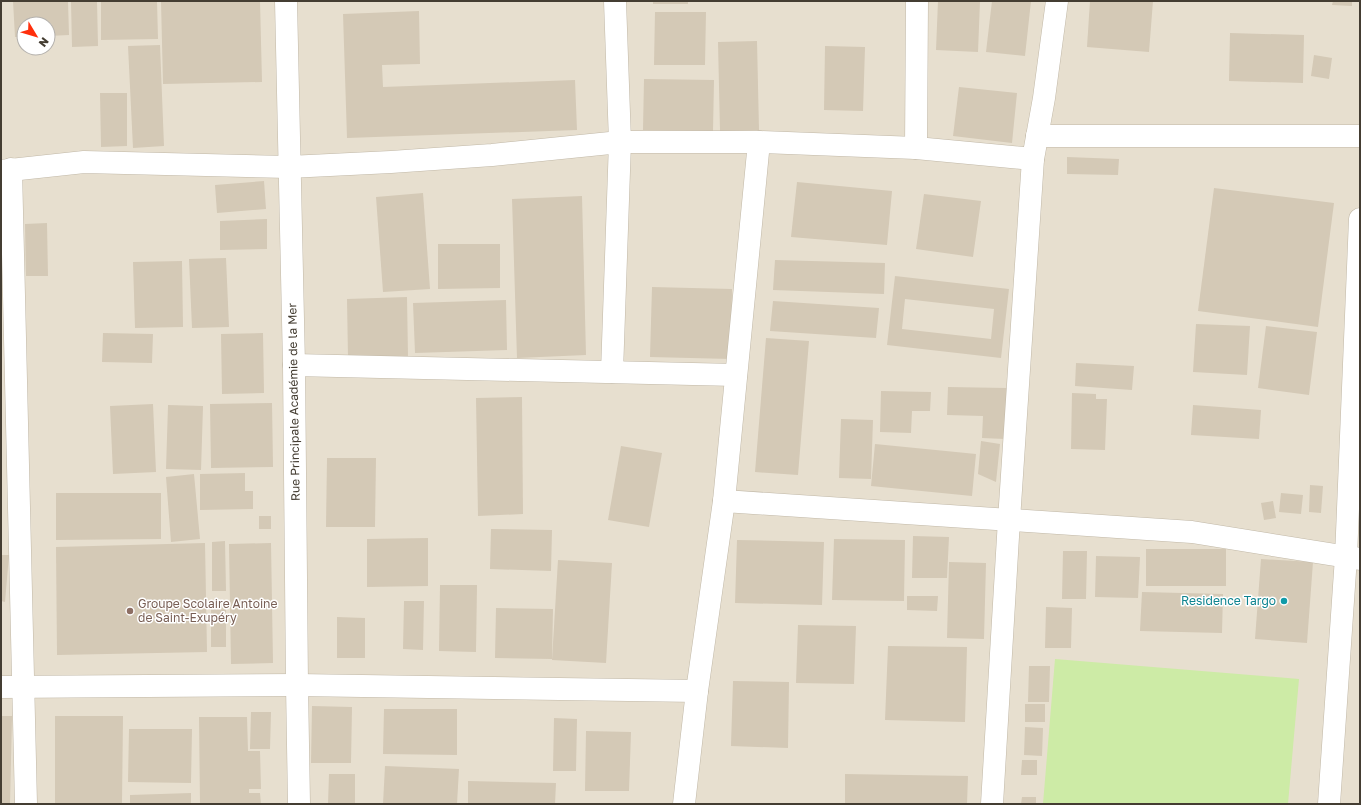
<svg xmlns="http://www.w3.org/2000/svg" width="1361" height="805" font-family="'Golos Text',sans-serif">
<rect width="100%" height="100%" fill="#f3ede2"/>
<path fill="#e7dfcf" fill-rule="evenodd" d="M1,1h1359v803h-1359zM24,24h24v24h-24z"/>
<path fill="#cdeba6" d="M1055,659l244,20 -11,125h-245z"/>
<g fill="#d4c9b6" fill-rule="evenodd">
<path d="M13,1h55l1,34 -21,1v-12h-24v13h-9z"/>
<path d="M71,1h26l1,45 -26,1z"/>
<path d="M101,1h56l1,38 -57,1z"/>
<path d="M161,1h99l2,81 -99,2z"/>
<rect x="653" y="1" width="35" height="3"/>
<path d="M938,1h42l-2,51 -42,-2z"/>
<path d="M992,1h39l-6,55 -39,-4z"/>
<path d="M1090,1h63l-4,51 -62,-5z"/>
<path d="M1333,1h19v5l-20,-1z"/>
<path d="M419,11l1,53 -38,1 1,22 192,-7 2,50 -230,8 -4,-124z"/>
<path d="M655,12h51l-1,53h-51z"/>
<path d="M1230,33l74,2 -1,48 -74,-2z"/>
<path d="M757,41l2,89 -39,1 -2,-89z"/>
<path d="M160,45l4,101 -31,2 -5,-102z"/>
<path d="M825,46l40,1 -2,64 -39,-1z"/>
<path d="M1314,55l18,3 -3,21 -18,-3z"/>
<path d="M644,79l70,1 -1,51 -70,-1z"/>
<path d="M959,87l58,6 -5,50 -59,-7z"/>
<path d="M100,93h27v53l-26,1z"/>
<path d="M1067,157l52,2 -1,16 -51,-1z"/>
<path d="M264,181l2,28 -49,4 -2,-28z"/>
<path d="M797,182l95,9 -5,54 -96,-8z"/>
<path d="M1214,188l120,15 -16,124 -120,-16z"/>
<path d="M423,193l7,96 -47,3 -7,-95z"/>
<path d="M924,194l57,7 -8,56 -57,-8z"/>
<path d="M582,196l4,159 -69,3 -5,-159z"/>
<path d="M267,219v30l-47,1v-29z"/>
<path d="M47,223l1,53h-22l-1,-52z"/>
<path d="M438,244h62v44l-62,1z"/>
<path d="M226,258l3,69 -37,1 -3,-69z"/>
<path d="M775,260l110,3 -1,31 -111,-4z"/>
<path d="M182,261l1,66 -48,1 -2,-66z"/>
<path d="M895,276l114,13 -8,69 -114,-13zM905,299l89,10 -3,30 -89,-10z"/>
<path d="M652,287l80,2 -1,70 -81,-2z"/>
<path d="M407,297l1,60 -60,1 -1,-59z"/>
<path d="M506,300l1,50 -92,3 -2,-50z"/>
<path d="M773,301l106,7 -3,30 -106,-7z"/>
<path d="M1196,324l54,2 -3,49 -54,-3z"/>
<path d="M1266,326l51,6 -8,63 -51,-7z"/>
<path d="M103,333l50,1 -1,29 -50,-1z"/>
<path d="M263,333l1,60 -42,1 -1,-60z"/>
<path d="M766,338l43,3 -11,134 -43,-3z"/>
<path d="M1076,363l58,3 -2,24 -57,-4z"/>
<path d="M948,387l59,1 -2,51 -23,-1 1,-22 -36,-1z"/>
<path d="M881,391l50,1 -1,19h-18l-1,22 -31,-1z"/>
<path d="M1072,393l24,1v5h11l-2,51 -34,-1z"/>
<path d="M522,397l1,117 -45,2 -2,-118z"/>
<path d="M272,403l1,64 -62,1 -1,-64z"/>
<path d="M153,404l3,68 -43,2 -3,-68z"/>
<path d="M168,405l35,1 -2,64 -35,-1z"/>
<path d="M1193,405l68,5 -2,29 -68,-4z"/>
<path d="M841,419l32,1 -2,59 -32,-1z"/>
<path d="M981,441l19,3 -4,38 -18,-8z"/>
<path d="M875,444l101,10 -4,42 -101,-10z"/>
<path d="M621,446l41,7 -13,74 -41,-7z"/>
<path d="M327,458h49l-1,69h-49z"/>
<path d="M245,473v18h8v18l-53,1v-36z"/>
<path d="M194,474l6,65 -29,3 -5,-65z"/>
<path d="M1310,485l13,1 -2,27 -12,-1z"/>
<path d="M56,493h105v46l-105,1z"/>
<path d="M1281,493l22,2 -2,19 -22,-2z"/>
<path d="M1273,501l3,17 -12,2 -3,-17z"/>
<rect x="259" y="516" width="12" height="13"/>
<path d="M491,529l61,1 -1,41 -61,-2z"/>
<path d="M913,536l36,1 -2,41h-35z"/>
<path d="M428,538v48l-61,1v-48z"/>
<path d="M834,539l71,1 -1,61 -72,-1z"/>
<path d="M737,540l87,2 -2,63 -87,-2z"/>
<path d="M225,541l1,50h-14v-49z"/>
<path d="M205,543l2,109 -150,3 -1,-108z"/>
<path d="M271,543l2,120 -42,1 -2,-120z"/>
<rect x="1146" y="549" width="80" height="37"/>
<path d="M1063,551h24l-1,48h-24z"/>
<path d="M1,555h8l-4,47 -4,-1z"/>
<path d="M1096,556l44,1 -2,41 -43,-1z"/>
<path d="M1261,559l52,3 -6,81 -52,-4z"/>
<path d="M558,560l54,3 -6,100 -54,-3z"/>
<path d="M949,562l37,1 -2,76 -37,-1z"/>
<path d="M440,585h37l-1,67 -37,-1z"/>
<path d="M1142,592l81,2 -1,39 -82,-2z"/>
<path d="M907,596h31l-1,15 -30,-1z"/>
<path d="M404,601h20l-1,49 -20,-1z"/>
<rect x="211" y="604" width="15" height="43"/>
<path d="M1046,607l26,1 -1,40h-26z"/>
<path d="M496,608l57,1 -1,50 -57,-1z"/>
<path d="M337,617l28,1v40h-28z"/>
<path d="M798,625l58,1 -2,58 -58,-1z"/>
<path d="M888,646l79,1 -2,75 -80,-2z"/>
<path d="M1029,666h21l-1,36h-21z"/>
<path d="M733,681l56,1 -1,66 -57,-2z"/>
<rect x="1025" y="704" width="20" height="18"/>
<path d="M312,706l40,1 -1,56h-40z"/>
<path d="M384,709h73v46l-74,-1z"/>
<path d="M251,712h20l-1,37h-20z"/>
<path d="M1,716h11l-2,88h-9z"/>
<path d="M55,716h68l-1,88h-67z"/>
<path d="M199,717h48l1,34h12l1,38h-12v4h11l1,11h-61z"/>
<path d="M554,718l23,1 -1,52h-23z"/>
<path d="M1025,727l18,1 -1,28 -18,-1z"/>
<path d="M129,729h63l-1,54 -63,-1z"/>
<path d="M586,731l45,1 -2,59h-44z"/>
<path d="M1022,760h15v15h-16z"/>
<path d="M385,766l74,3 -2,35h-74z"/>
<path d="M329,774h26v30h-27z"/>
<path d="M845,774l123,2 -1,28h-122z"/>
<path d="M468,781l88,2 -1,21h-87z"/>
<path d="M191,793v11h-61v-9z"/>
<path d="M1022,797h14v7h-15z"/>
</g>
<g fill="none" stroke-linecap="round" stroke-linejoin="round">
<defs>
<g id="street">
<path d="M286,1l8,364 3,320 2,119"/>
<path d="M1037,136h323"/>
<path d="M916,148l1,-147"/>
<path d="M11,169l15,635"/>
<path d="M1,171l83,-9 205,5 102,-5 101,-7 128,-13h139l157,6 117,11"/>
<path d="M294,365l442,10"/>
<path d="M612,372l8,-230 -5,-141"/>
<path d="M724,501l468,31 168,27"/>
<path d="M1,687l296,-2 400,6"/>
<path d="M684,804l13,-113 27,-190 35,-359"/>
<path d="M992,804l17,-284 24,-361 11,-61 13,-97"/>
<path d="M1329,804l17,-247 14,-338"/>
</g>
</defs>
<use href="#street" stroke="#c1b8a7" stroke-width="23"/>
<use href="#street" stroke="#fff" stroke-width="22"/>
</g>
<circle fill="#0f9aa8" stroke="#fff" stroke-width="1.5" cx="1284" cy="601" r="4"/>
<circle fill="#8d6e63" stroke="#fff" stroke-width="1.5" cx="130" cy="611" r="4"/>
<g text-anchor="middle" stroke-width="3" stroke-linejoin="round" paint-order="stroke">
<g font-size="12" fill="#443d32" stroke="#fff">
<text transform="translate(294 402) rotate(-91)" y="4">Rue Principale Académie de la Mer</text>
</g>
<g font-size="12" fill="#0d838f" stroke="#fff" text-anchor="end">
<text x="1276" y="605">Residence Targo</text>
</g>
<g font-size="12" fill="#785e54" stroke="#fff" text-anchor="start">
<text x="138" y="608">Groupe Scolaire Antoine<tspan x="138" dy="14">de Saint-Exupéry</tspan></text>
</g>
</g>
<rect width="1361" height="805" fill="none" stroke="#443d32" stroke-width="4"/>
<g transform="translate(36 36) rotate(128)"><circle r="19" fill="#ffffff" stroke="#b4b1ad"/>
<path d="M0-3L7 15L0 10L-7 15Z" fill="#ff2f0c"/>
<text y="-6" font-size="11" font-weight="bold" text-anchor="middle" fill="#443d32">N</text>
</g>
</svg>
